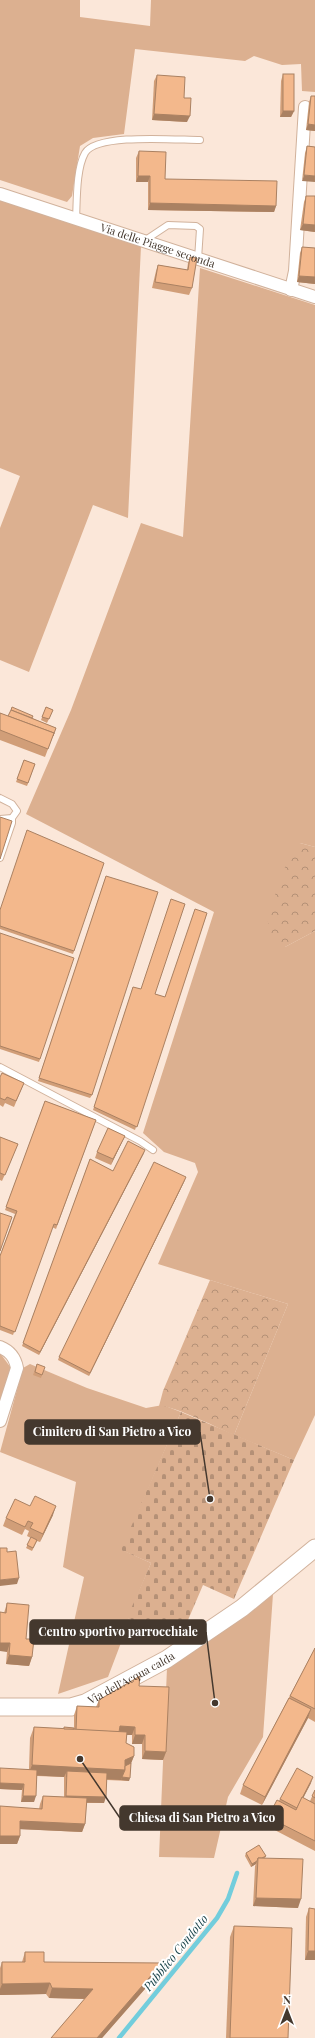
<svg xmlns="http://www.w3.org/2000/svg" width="315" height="2038" font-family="'Playfair Display',serif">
<defs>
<pattern id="forest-crowns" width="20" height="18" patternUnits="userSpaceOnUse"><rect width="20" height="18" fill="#dcb090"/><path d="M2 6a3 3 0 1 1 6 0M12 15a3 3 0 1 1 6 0" fill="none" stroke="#b49076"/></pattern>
<pattern id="cemetery-stones" width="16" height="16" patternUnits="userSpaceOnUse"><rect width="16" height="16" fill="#dcb090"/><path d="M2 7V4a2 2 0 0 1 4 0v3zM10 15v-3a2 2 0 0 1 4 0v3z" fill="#b49076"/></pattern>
</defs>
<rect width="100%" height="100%" fill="#fbe7d9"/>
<g fill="#dcb090">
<path d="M0,0h80v17l70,9 1,-26h164v92l-13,-1 -1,-27 -19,1 -28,-9 -9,5 -110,-12 -11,85 -31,4 -13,8 -8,50 -5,6 -67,-22z"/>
<path d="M0,198l141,48 -13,272 -35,-13 -64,167 -29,-12v-132l20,-52 -20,-8z"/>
<path d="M200,268l115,37v542l-15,-4 -15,104 30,-16v484l-21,45 -60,-25 54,-131 -130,-40 40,-92 -3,-9 -31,-11 -21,-19 71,-221 -188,-98 45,-104 70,-187 42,14z"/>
<path d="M0,1353l11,15 -11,36z"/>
<path d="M30,1364l57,24 59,20 17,-3 18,7 -59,138 29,13 -23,55 2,1 -22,58 -50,17 26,-117 -21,-10 13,-85 -76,-30 23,-84z"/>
<path d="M273,1594l-10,143 -35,60 -14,61 -55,-1 8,-189z"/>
</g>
<g fill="url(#forest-crowns)">
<path d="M300,843l15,4v84l-30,16 -13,-3 -5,-27 26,-72z"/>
<path d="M210,1280l78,24 -54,131c-14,-6 -63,-31 -75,-29l4,-15z"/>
</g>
<path fill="url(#cemetery-stones)" d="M181,1412l113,48 -60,139 -31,-14 -24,56 -52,-23 24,-55 -30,-13z"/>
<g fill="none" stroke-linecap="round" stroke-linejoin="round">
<path stroke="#72cddc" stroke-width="4.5" d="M119,2038l98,-120 11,-19 9,-26"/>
<defs>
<g id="lane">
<path d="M76,219c1,-18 0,-50 9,-66 12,-20 92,-13 115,-13"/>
<path d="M144,241l24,-16 28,1 4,3 -2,30"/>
<path d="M0,798l12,6 5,7 -5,7 -12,1"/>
<path d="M0,858l12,-35v-5"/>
<path d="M0,1067l140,74 13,9"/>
</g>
<g id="street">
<path id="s1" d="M0,194l315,103"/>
<path d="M291,290l4,-19 10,-164"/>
<path d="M0,1347c10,4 15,10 17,21l-17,53"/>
</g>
<g id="secondary">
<path id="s2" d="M0,1707h71l14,-4 82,-44 75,-51 73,-60"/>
</g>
</defs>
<use href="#lane" stroke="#d1b29c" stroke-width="8"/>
<use href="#street" stroke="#d1b29c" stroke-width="14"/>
<use href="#secondary" stroke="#d1b29c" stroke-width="19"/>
<use href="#lane" stroke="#fff" stroke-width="6"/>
<use href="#street" stroke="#fff" stroke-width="12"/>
<use href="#secondary" stroke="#fff" stroke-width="17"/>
</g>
<g fill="#d19e78">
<path d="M283,74l11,37 -3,6h-11l1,-36z"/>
<path d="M157,75l27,23 3,24 -35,-2 2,-39z"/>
<path d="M311,96l4,35 -9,-1 3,-28z"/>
<path d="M307,146l8,1 -13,34 3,-28z"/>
<path d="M139,151l26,28 111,27 -2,6 -126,-2v-28h-12v-24z"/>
<path d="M306,196h9v36l-15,-2 4,-28z"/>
<path d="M302,247l13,1v36l-18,-2 3,-29z"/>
<path d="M190,257l2,31 -3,7 -37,-7 4,-17 2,-6 29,5 1,-7z"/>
<path d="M46,707l7,3 -6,13 -6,-3z"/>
<path d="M0,713l8,3 24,2 24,10 -11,29 -45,-17z"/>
<path d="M24,760l11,4 -8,22 -11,-4z"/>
<path d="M106,876l-14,219 -2,3 -52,-17z"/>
<path d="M0,910l74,41 -1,3 -73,-25z"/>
<path d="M207,913l-72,217 -42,-20 40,-123 32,10z"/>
<path d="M0,933l40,126 -1,3 -39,-13z"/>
<path d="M0,1077l24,6 -10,24 -9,-4 -2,4 -3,-2z"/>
<path d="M45,1101l51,19 -40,109 -4,-2 -39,108 -13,-5v-74l15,-42 -10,-4z"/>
<path d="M125,1136l-3,6 -11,23 -16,-7 2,-6z"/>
<path d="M0,1137l18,7 -16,37 -2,-1z"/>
<path d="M144,1153l-105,202 -17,-9 68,-187 23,12z"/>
<path d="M185,1180l-96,196 -31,-16 1,-3z"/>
<path d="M37,1364l5,11 -1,3 -8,-3z"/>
<path d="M30,1506l23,9 -13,27 -3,-1 -5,10 -6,-3 5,-10 -4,-2 2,-5 -4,-2 -3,6 -19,-9 3,-8z"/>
<path d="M7,1603l19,36 6,18 -3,9 -23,-2 1,-12 -3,-39z"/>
<path d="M315,1648v74l-7,-4 -46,87 -22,-11 3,-9z"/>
<path d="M139,1686l27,66 -3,8 -21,-1v-15h-10v-9h-5l-1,8 8,13 -3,7 -2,18 -22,-1 -3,23h-18l-1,21 -3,8 -62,-3v7l-3,8h-17l39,-35 1,-5 3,-8 21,1v-20l-27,-1 -3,26h-13l1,-12 -22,-1v-20h29l1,-31 4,-11 30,2v-2l10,1v-13l3,-9 19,1 3,-7z"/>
<path d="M311,1783l-8,15 7,3 5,-11v61l-50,-26 3,-8 12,-18z"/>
<path d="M246,1853l20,3 -1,2 33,50 -45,-2 2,-40 1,-2 -5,3 -6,-11z"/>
<path d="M309,1908l6,52h-10l1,-43z"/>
<path d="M234,1926l54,112h-62l4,-101z"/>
<path d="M25,1952l19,10 114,12 -56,64h-51l34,-39 -36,-1 -3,-4 -46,1v-27l2,-6h20z"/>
</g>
<g fill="#aa8162">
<path d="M283,111h11l-3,6h-11z"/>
<path d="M154,114l36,2 -3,6 -35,-2z"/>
<path d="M308,124l7,1v6l-9,-1z"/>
<path d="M304,175l11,1v6l-13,-1z"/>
<path d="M138,176h12l-2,6h-12z"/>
<path d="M150,203l126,3 -2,6 -126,-2z"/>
<path d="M303,224l12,1v7l-15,-2z"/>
<path d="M299,276l16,1v7l-18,-2z"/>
<path d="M125,1136l-3,6 -11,23 2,-6z"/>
<path d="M145,1150l-1,3 -105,202 1,-3z"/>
<path d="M186,1177l-1,3 -96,196 1,-3z"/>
<path d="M56,1506l-3,9 -13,27 3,-8z"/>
<path d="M19,1578l-2,6 -17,2v-6z"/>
<path d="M0,1643h10l-3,9 -7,-1z"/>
<path d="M9,1655l23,2 -3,9 -23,-2z"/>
<path d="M311,1709l-3,9 -46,87 3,-8z"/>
<path d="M120,1726l15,1 -3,8h-13z"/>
<path d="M135,1735h10l-3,9h-10z"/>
<path d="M145,1751l21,1 -3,8 -21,-1z"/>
<path d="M134,1756l-4,10 -5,4 -4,10 -55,-3 1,-6 -3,6 -36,-2 4,-10 93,-5z"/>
<path d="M122,1777l8,1 -1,3 -8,-1z"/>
<path d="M313,1777l-2,6 -16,31 2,-6z"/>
<path d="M0,1783l24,1 -2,6 -22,-1z"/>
<path d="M23,1796h13l-2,6h-13z"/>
<path d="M66,1796l40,1 -2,6 -41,-1z"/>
<path d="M20,1821l65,3 -3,8 -65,-3z"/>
<path d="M0,1836h20l-3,8h-17z"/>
<path d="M257,1861l-1,3 -5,3 1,-3z"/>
<path d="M256,1898l45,1 -3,9 -45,-2z"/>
<path d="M308,1951h7v9h-10z"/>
<path d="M162,1963l-4,11 -56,64h-5z"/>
<path d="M50,1983l-4,11 -46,1v-6l2,-5z"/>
<path d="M52,1988l41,1 -3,10 -41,-1z"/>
</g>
<g fill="#f3b88c" stroke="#aa8162">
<rect x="283" y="74" width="11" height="37"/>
<path d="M157,75l28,2 -1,21h7l-1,18 -36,-2z"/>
<path d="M311,96h4v29l-7,-1z"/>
<path d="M307,146l8,1v29l-11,-1z"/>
<path d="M139,151l27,1 -1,27 112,2 -1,25 -126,-3v-27h-12z"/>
<path d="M306,196h9v29l-12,-1z"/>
<path d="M302,247l13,1v29l-16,-1z"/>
<path d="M190,257l7,1 -5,30 -37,-6 3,-17 30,5z"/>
<path d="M12,707l21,9 -1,2 -21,-8z"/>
<path d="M46,707l7,3 -4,9 -7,-2z"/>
<path d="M11,710l45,18 -3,8 1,-3 -46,-17z"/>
<path d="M0,713l54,20 -6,16 -48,-19z"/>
<path d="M24,760l11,4 -7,19 -11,-4z"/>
<path d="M0,817l12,4 -12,38z"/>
<path d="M27,830l77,33 -30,88 -74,-25v-16z"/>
<path d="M106,876l52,16 -66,203 -53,-17z"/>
<path d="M171,899l14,5 -30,90 10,3 30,-88 12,4 -70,214 -43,-20 39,-120 8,2z"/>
<path d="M0,933l74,25 -34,101 -40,-13z"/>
<path d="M2,1073l22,10 -8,18 -9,-4 -2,3 -5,-2v-21z"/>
<path d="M45,1101l51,19 -39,105 -3,-1 -39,108 -15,-6v-70l17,-45 -11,-4z"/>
<path d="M108,1128l17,8 -12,23 -16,-7z"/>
<path d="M0,1137l18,7 -13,31 -5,-2z"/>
<path d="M128,1141l17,9 -105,202 -17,-9 67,-184 23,12z"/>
<path d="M154,1162l32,15 -96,196 -31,-16z"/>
<path d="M0,1213l12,4 -12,34z"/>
<path d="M37,1364l8,3 -3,8 -7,-3z"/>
<path d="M35,1496l21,10 -13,28 -13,-6 3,-5 -5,-2 -3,6 -19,-9 9,-19 15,7z"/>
<path d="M31,1537l6,3 -4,8 -6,-3z"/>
<path d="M0,1548h7v4l9,-1 3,27 -19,2z"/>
<path d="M7,1603l22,2 -3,34h8l-2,18 -23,-2 1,-12h-10v-31l6,1z"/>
<path d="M315,1648v61l-25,-13z"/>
<path d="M140,1676l-1,10 30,1 -3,65 -21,-1v-16h-10v-8l-15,-1 -1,6 -43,-2 1,-24 22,1v-7z"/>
<path d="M289,1698l22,11 -46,88 -22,-12z"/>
<path d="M34,1727l93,5 -1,11 8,4v9l-9,4v10l-93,-5z"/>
<path d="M64,1727l10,1v1h-10z"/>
<path d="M131,1763l-1,15 -8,-1 3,-7v-4z"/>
<path d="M0,1768l37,2 -1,26h-13l1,-12 -24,-1z"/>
<path d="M297,1768l16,9 -16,31 -17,-9z"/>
<path d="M67,1771l40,2 -1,24 -40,-1z"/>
<path d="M315,1790v8l-3,-2z"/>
<path d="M43,1796l44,2 -2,26 -65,-3v15h-20v-30l42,3z"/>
<path d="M302,1797l13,7v37l-47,-24 9,-17 19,10z"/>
<path d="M259,1845l7,11 -4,2h-4l-1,3 -5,3 -6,-11z"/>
<path d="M258,1858l45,1 -2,40 -45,-1z"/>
<path d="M309,1908l6,1v42h-7z"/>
<path d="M234,1926l58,2 -4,110h-58z"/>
<path d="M25,1952h19v10l118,1 -65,75h-46l42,-49 -41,-1 -2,-5 -48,1v-22h23z"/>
</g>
<g text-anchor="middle" stroke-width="4" stroke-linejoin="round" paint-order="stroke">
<g font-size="11" fill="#44382e" stroke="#fff">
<text dy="4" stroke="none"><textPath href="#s1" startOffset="166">Via delle Piagge seconda</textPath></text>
<text dy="4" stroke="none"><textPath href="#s2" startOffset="138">Via dell'Acqua calda</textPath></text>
</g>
<g font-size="12" font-style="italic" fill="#113c43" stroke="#fff">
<text transform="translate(176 1953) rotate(-51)" y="4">Pubblico Condotto</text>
</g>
</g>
<path fill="none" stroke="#44382e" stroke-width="1.5" d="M210 1499L200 1432M215 1703L206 1632M80 1759L120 1818"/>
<g fill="#44382e" stroke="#fff" stroke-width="1.5">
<circle cx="210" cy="1499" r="4"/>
<circle cx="215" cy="1703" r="4"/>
<circle cx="80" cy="1759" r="4"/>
</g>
<g fill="#44382e" stroke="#44382e" stroke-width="1.5">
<rect x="25" y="1420" width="175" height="24" rx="4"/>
<rect x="30" y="1620" width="176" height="24" rx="4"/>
<rect x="120" y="1806" width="163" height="24" rx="4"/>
</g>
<g font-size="12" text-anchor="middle" font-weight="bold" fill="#fff">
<text x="112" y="1436">Cimitero di San Pietro a Vico</text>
<text x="118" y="1636">Centro sportivo parrocchiale</text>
<text x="202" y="1822">Chiesa di San Pietro a Vico</text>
</g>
<g transform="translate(287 2010)" stroke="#ffffff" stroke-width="3" paint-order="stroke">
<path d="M0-3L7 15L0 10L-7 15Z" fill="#44382e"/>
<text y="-6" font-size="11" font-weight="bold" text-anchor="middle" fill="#44382e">N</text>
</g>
</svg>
